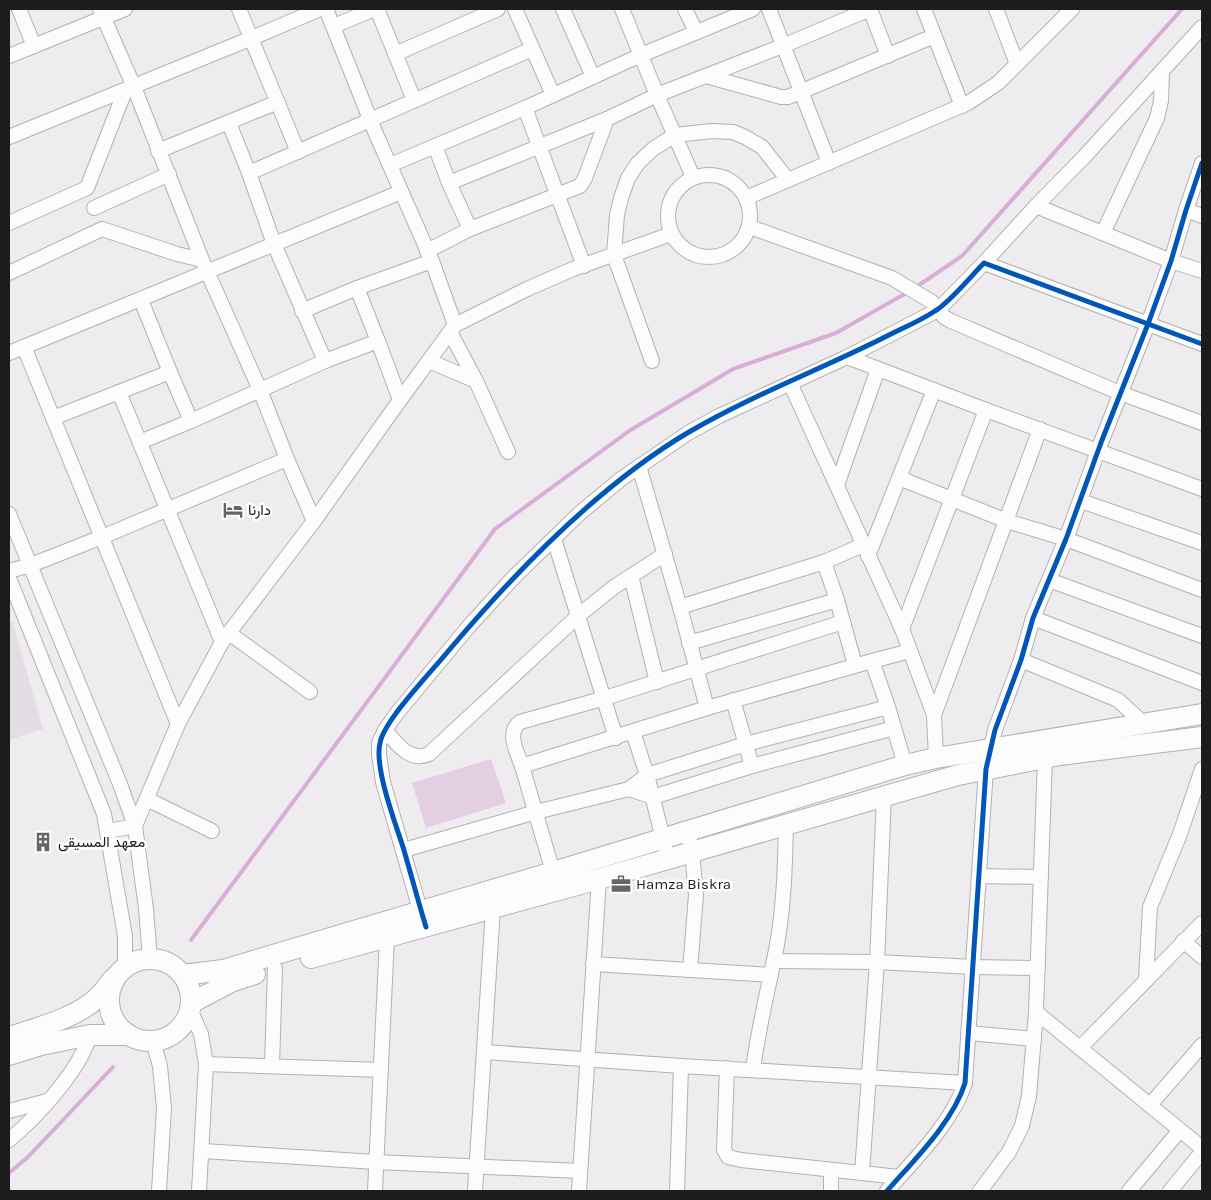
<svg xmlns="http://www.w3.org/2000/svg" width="1211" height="1200" font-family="Karla,Vazirmatn,sans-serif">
<rect width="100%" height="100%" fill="#efecef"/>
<path fill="#e5dde4" d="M9,621l4,2 30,106 -34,11z"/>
<path fill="#e4cee2" d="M491,759l15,44 -80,25 -14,-45z"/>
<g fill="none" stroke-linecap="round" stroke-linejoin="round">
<g stroke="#d9aed6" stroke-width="4">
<path d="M916,287l46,-31 220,-247"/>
<path d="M191,940l304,-411 134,-98 104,-62 103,-36 72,-41"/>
<path d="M9,1173l19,-16 85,-90"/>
</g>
<defs>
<g id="street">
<path d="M19,9l15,37"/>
<path d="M100,9l34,78 68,173 58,130 27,69 27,62"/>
<path d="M239,9l59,143"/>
<path d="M326,9l50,125 56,127 23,64"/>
<path d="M377,9l37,91"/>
<path d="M515,9l38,86"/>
<path d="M563,9l30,68"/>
<path d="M622,9l35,86 36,82"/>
<path d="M685,9l11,23"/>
<path d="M769,9l60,154"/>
<path d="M870,9l18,47"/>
<path d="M924,9l38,97"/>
<path d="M996,9l21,55"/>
<path d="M334,26l40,-17"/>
<path d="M395,54l103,-45"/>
<path d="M9,56l116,-47"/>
<path d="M706,76l75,21h7l146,-61"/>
<path d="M525,108l59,158"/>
<path d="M229,123l20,50 25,71 51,117"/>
<path d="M9,137l243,-99 68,-29"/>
<path d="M435,146l14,37 21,46"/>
<path d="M158,151l120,-49"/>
<path d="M390,165l135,-57 116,-53 112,-46"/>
<path d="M249,173l283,-124"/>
<circle cx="709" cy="216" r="41"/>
<path d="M449,183l158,-64 50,-24 128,-50 85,-36"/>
<path d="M746,198l222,-95 30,-20 74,-74"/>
<path d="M1036,206l135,55 31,10"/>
<path d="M94,208l75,-34"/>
<path d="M1186,210l16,6"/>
<path d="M9,223l78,-35 38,-97"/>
<path d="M750,227l142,51 40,24 12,15 7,4 169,72 82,30"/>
<path d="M1103,233l54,-115 4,-17 1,-30"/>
<path d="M427,251l43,-22 110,-43 5,-8 22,-59"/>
<path d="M984,263l52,-57 48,-49 118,-130"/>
<path d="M9,273l93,-44 75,25 25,6"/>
<path d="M357,288l21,53"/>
<path d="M141,300l29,72"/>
<path d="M302,311l55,-23 75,-27"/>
<path d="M450,332l26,49 32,71"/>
<path d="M24,347l154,377"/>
<path d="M9,353l392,-161"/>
<path d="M847,357l139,53 216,79"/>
<path d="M429,361l47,20"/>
<path d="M652,361l-38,-106 3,-40 4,-17 7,-20 10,-15 15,-14 22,-14 37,-4 21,1 12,5 17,10 26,33"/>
<path d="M790,383l112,246 32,86 2,43"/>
<path d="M119,392l103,250"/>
<path d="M53,418l117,-46 21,49 -51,21"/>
<path d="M191,421l134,-60 53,-20 22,59"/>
<path d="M639,466l41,141"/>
<path d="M899,478l108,43 59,18 136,51"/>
<path d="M837,485l41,-116"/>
<path d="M1081,501l121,42"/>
<path d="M9,514l111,270 15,42 11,83 4,50"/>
<path d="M554,539l62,199"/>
<path d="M868,556l66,-166"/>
<path d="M824,562l39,-17"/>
<path d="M9,571l22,-6 71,-28 185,-78"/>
<path d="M631,576l26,106"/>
<path d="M9,578l95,236 21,122v31"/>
<path d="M1049,580l153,56"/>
<path d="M1033,618l169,65"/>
<path d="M902,629l84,-219"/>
<path d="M229,633l81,59"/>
<path d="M689,643l148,-43"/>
<path d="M1021,660l97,40 25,23"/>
<path d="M872,661l38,-10"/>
<path d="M733,700l19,66"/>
<path d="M707,708l-27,-101 144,-45 13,38 18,65"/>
<path d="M934,715l106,-286"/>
<path d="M385,730c11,13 25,33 44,24l150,-139 35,-28 51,-33"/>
<path d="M633,732l14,43 18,72"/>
<path d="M522,766c-5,-14 -16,-33 -2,-44l85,-24 238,-76"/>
<path d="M629,789l24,8 99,-31 142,-38"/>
<path d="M147,799l65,32"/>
<path d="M108,831l27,-5 43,-102 44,-82 92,-121 86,-121 55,-75 72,-36 46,-20 98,-35"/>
<path d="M688,831l4,21 4,43 -6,75"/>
<path d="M404,850l132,-38 93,-23 18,-14 99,-31 142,-37"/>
<path d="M553,872l-31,-106 185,-58 165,-47 16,46 17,58"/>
<path d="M979,876l62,1"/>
<path d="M423,920l-40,-138 -4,-27v-12l6,-13 12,-17 73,-88 44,-48 66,-64 41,-34 67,-46 31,-17 128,-59 91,-47 46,-47 218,81"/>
<path d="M1183,941l19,16"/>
<path d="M774,961l103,1 96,5 65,1"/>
<path d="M593,964l178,11"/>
<path d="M1146,979l4,-72 30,-73 22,-65"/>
<path d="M190,1010l11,24 5,30 -7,127"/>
<path d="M1036,1012l166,136"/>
<path d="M968,1033l66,6"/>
<path d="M153,1041l7,25 4,42 -5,83"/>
<path d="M1080,1048l122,-125"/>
<path d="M485,1052l196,14 284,17"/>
<path d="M206,1064l175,6"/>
<path d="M272,1066l3,-98"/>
<path d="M727,1068l-3,82 4,7 13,3 158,17"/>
<path d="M753,1070c5,-41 15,-80 23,-120 8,-42 9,-83 10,-125"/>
<path d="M1150,1105l52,-60"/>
<path d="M9,1111l38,-10"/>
<path d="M9,1140c28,-23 71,-70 81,-105"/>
<path d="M203,1151l173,11 204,9"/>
<path d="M831,1170v21"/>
<path d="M862,1173l15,-211 7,-166"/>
<path d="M375,1191l12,-253"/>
<path d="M475,1191l18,-283"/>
<path d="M579,1191l20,-312"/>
<path d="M677,1191l4,-125"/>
<path d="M887,1191c27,-31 66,-69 78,-108l21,-314 9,-39 26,-70 12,-42 33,-79 36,-99 46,-116 23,-63 15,-51 16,-47"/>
<path d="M980,1191l29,-39 13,-26 7,-30 7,-84 9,-254"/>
<path d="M1129,1191l51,-61"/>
<path d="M1170,1191l32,-39"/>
</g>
<g id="secondary">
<path d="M311,958l288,-79 359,-104 102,-20 142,-18"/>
<circle cx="150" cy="1000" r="41"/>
<path d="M183,975l40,-5 330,-98 352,-107 31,-7 266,-44"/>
<path d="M191,1003l42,-22 22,-7"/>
<path d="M9,1037c28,-9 68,-19 89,-40 6,-5 10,-12 15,-18"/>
<path d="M9,1055l32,-10 49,-10h39"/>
</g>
</defs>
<use href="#street" stroke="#b2b1b2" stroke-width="16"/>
<use href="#secondary" stroke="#b2b1b2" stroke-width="22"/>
<use href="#street" stroke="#fdfcfd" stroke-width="14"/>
<use href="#secondary" stroke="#fdfcfd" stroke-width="20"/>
<defs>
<g id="cycleway">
<path d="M426,927c-8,-26 -15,-53 -23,-80 -8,-25 -29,-80 -23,-104 4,-23 54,-74 70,-94 67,-79 149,-164 239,-217 63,-37 133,-63 198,-96 16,-8 33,-15 48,-25 15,-9 36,-35 49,-48l218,81"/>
<path d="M887,1191c27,-31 66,-69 78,-108l21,-314 9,-39 26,-70 12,-42 33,-79 36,-99 46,-116 23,-63 15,-51 16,-47"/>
</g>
</defs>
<use href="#cycleway" stroke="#fff" stroke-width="8"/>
<use href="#cycleway" stroke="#0057b8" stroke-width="5"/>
</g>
<defs>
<symbol id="hotel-bare" viewBox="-9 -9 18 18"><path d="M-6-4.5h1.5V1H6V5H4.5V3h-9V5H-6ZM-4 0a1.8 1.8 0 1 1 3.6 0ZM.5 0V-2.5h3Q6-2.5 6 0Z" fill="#666566" stroke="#fff" stroke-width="2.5" paint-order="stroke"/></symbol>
<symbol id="building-bare" viewBox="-9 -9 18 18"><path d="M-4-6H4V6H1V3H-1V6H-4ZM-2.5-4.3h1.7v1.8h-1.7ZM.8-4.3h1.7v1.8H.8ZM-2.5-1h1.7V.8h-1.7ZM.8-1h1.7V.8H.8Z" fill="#666566" stroke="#fff" stroke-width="2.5" paint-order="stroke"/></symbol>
<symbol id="office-bare" viewBox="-9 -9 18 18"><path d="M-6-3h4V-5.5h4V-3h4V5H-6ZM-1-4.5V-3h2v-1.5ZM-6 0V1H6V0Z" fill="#666566" stroke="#fff" stroke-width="2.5" paint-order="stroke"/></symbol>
</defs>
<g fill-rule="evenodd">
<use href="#hotel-bare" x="219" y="496" width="28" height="28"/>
<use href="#building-bare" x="29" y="828" width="28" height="28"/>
<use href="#office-bare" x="607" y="870" width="28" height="28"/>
</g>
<g text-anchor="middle" stroke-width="5" stroke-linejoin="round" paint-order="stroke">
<g font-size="15" fill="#1d1c1d" stroke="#fff" text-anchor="start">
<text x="248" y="515">دارنا</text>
<text x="58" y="847">معهد المسيقى</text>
<text x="636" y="889">Hamza Biskra</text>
</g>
</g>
<rect width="1211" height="1200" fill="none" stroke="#1d1c1d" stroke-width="20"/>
</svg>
